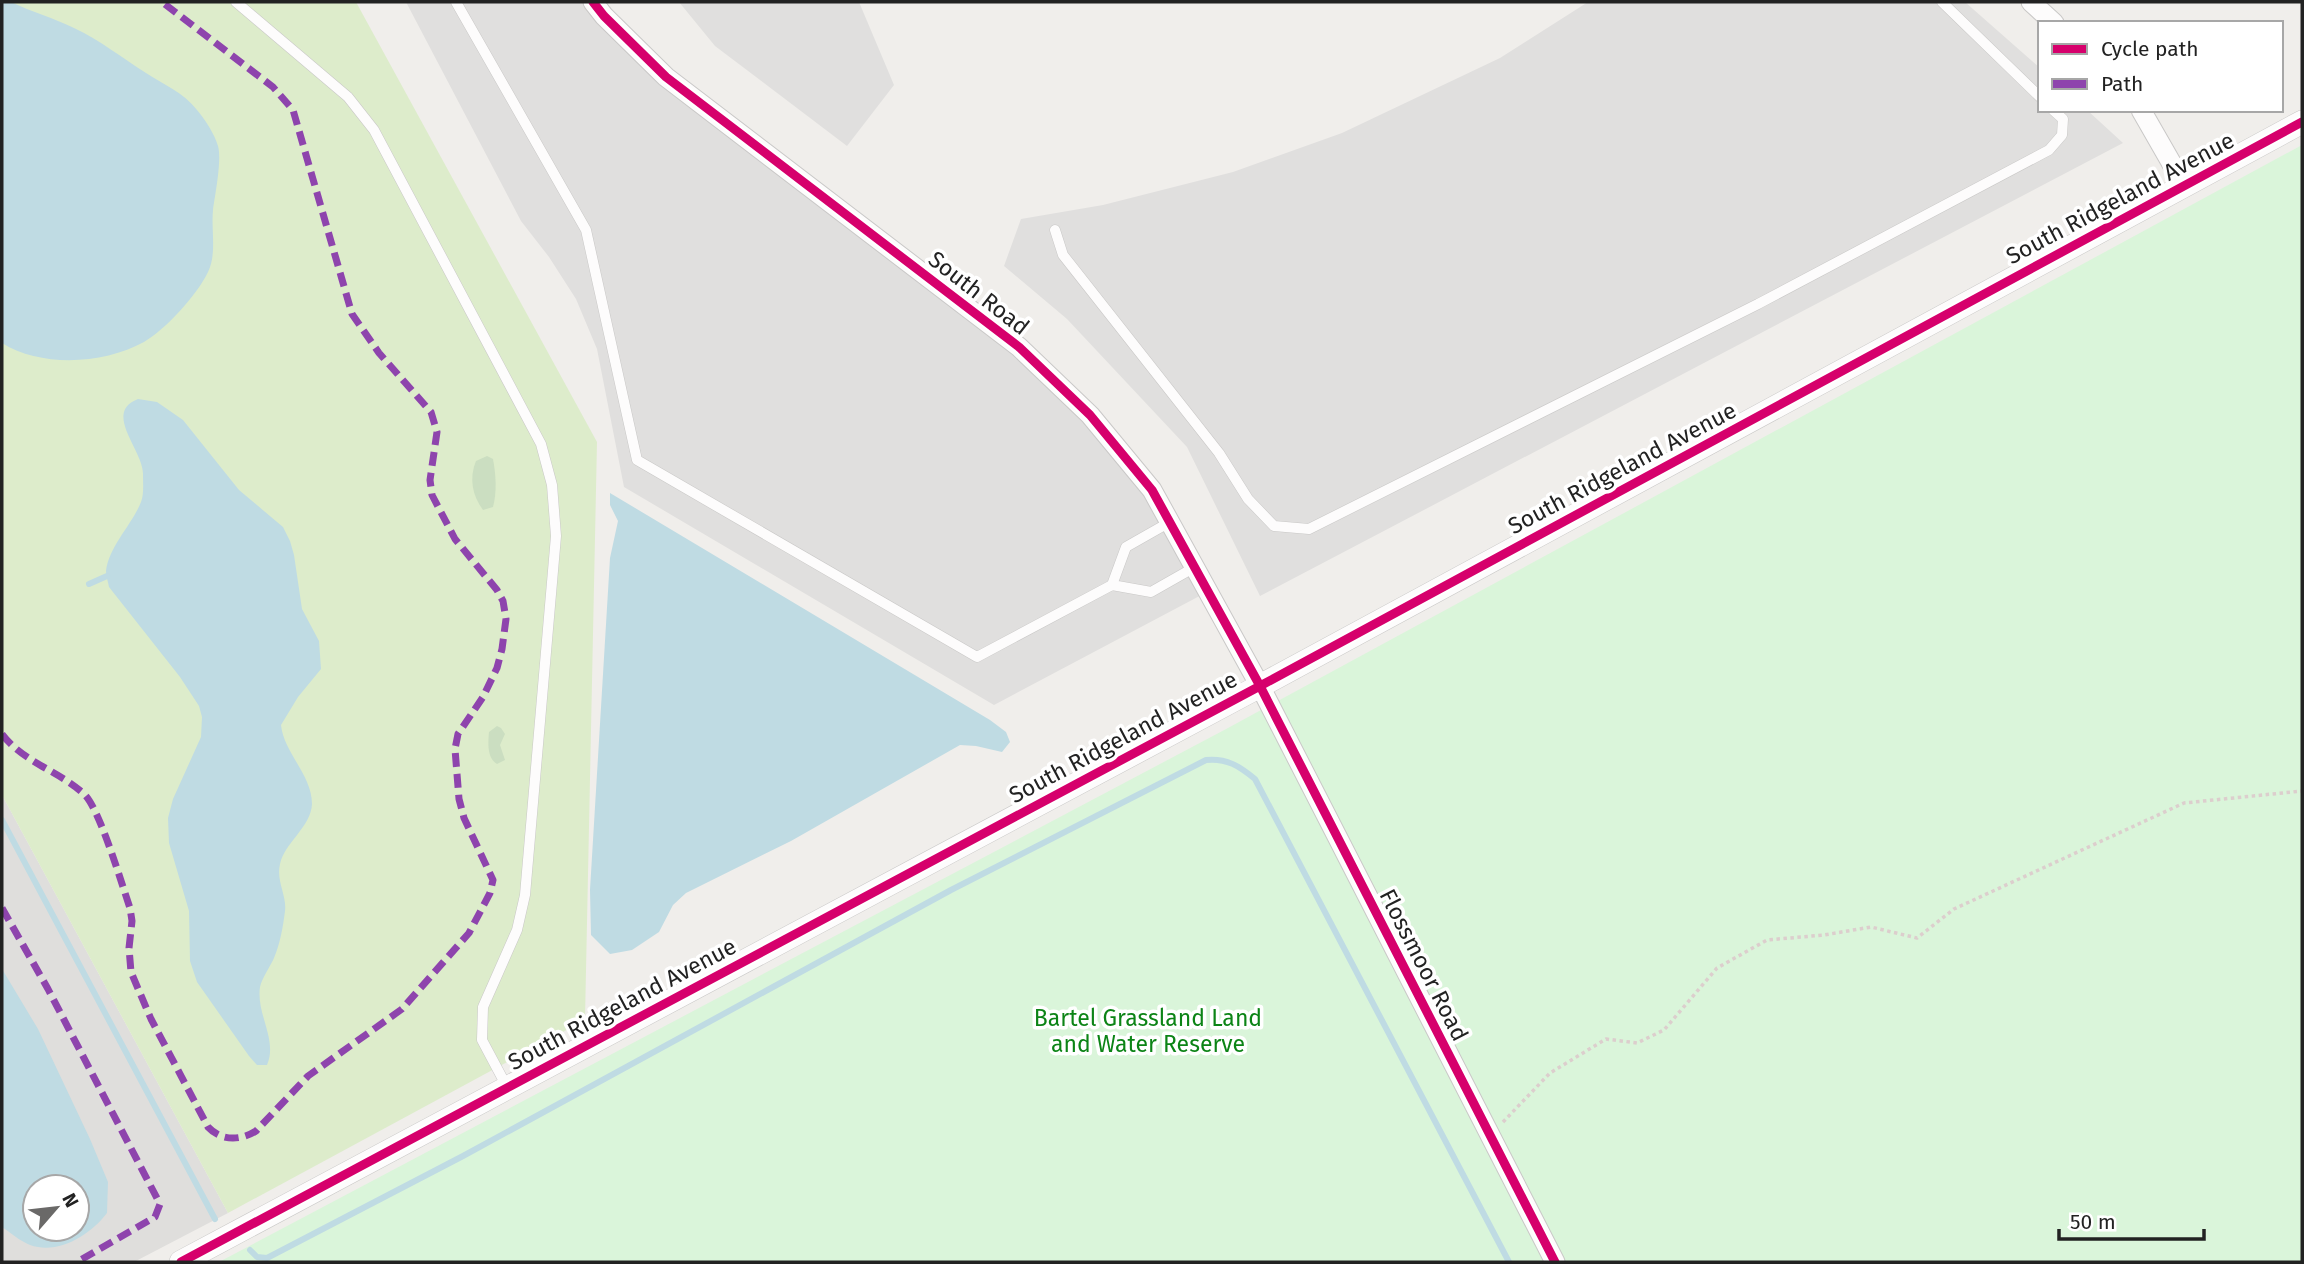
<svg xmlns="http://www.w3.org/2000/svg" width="2304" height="1264" font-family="'Fira Sans',sans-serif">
<rect width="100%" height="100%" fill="#f0eeeb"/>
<path fill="#dfdedc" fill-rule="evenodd" d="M2,795l226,418 -94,49h-132zM35,1187h42v42h-42z"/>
<path fill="#ddeccb" d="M2,2h354l241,440 -12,578 -357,193 -226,-418z"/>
<g fill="#cbdec1">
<path d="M487,456l6,3c3,16 4,33 0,48l-10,3c-11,-15 -14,-32 -7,-49z"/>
<path d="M497,726l4,2 4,6 -5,11 5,15 -8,4c-10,-6 -9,-21 -8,-32z"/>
</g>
<path fill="#daf5da" d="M2302,145v1117h-2083l1009,-534z"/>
<g fill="#e0dfde">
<path d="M406,2h187l11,14 415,331 133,143 57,101 -215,114 -370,-218 -27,-138 -21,-50 -27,-42 -28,-36z"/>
<path d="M679,2h180l35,83 -47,61 -132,-100z"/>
<path d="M1588,2h377l75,66v42h47l36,33 -863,453 -73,-149 -120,-128 -63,-53 17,-47 82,-14 130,-33 109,-39 158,-75z"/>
</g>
<g fill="#bfdbe3" fill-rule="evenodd">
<path d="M2,2h9c21,10 43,16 63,26 26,12 48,30 72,45 18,12 37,19 51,37 8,9 18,25 21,36 4,14 -3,49 -5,64 -2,20 4,44 -5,62 -11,23 -42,57 -64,70 -40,22 -102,26 -142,1z"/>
<path d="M138,399l19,3 26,18 56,70 44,37 7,14 4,14 8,54 17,32 2,28 -23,28 -17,28c3,28 31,50 31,79 -1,23 -27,38 -32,60 -4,17 7,32 5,47 -2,16 -5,33 -11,47 -4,9 -12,20 -14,29 -4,27 18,53 7,78h-10l-8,-9 -52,-74 -7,-21 -1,-50 -20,-68 -1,-25 5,-19 28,-62 1,-20 -3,-11 -19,-29 -71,-90c-1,-5 -3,-11 -3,-16 3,-25 26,-46 35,-69 3,-7 2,-19 2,-27 1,-25 -41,-62 -5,-76z"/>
<path d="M610,493l380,227 16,12 4,10 -8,10 -26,-6 -16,-1 -169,96 -105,52 -13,12 -14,27 -27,18 -22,4 -19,-19 -1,-45 20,-332 8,-37 -8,-16z"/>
<path d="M2,969l36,60 52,110 18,43 -1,31c-17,22 -48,42 -77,32 -10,-4 -19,-12 -28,-18zM35,1187h42v42h-42z"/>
</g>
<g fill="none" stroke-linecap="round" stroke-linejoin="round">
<g stroke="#bfdbe3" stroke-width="6">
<path d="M89,584l18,-8"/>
<path d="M2,820l213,399"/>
<path d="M250,1250l7,7 10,1 196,-102 488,-266 255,-130c21,-2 33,6 49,19l254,483"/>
</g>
<defs>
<g id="service">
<path d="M236,2l112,95 26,33 167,314 11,41 4,51 -31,359 -8,35 -34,77 -1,33 25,47"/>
<path d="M456,2l130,228 51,230 340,197 135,-72"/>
<path d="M1942,2l98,95"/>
<path d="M1055,230l8,25 156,198 29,46 26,27 35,3 449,-225 291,-154 13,-15 1,-16 -10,-9"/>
<path d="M1170,522l-44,25 -14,38 39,7 44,-25"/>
</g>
<g id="minor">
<path d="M593,2l11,14 62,61 353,270 71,68 62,75 108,196 295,576"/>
<path d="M2031,2l23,21"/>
<path d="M2141,110l43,75"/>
</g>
<path id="tertiary" d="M181,1262l1079,-576 1042,-564"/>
</defs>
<use href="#service" stroke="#c9c8c7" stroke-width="11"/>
<use href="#minor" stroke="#c9c8c7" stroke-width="21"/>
<use href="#tertiary" stroke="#c9c8c7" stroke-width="24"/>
<path stroke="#dccecd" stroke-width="3.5" stroke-dasharray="3.5 3.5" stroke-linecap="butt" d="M1503,1122l47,-49 56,-34 31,4 27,-13 53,-62 50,-28 57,-5 47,-8 46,11 37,-29 230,-106 118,-12"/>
<use href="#service" stroke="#fdfcfc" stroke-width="10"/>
<use href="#minor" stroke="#fdfcfc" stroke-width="19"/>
<use href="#tertiary" stroke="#fdfcfc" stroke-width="23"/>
<g stroke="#8e44ad" stroke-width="7" stroke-dasharray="14 7" stroke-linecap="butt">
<path d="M2,734c21,28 57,37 82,60 15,13 38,91 46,114l2,13 -3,27 2,24 20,47 57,108c13,14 32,14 48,4l52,-55 94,-67 67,-76 21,-40 3,-13 -29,-62 -5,-19 -4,-50 3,-15 25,-37 14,-29 5,-19 4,-30 -3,-18 -6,-11 -42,-51 -23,-44 -2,-15 7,-48 -6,-20 -52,-59 -27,-39 -59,-204 -20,-23 -111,-85"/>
<path d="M2,908l46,81 112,215 -5,13 -78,45"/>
</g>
<defs>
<g id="cycleway">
<path d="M593,2l11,14 62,61 353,270 71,68 62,75 108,196 295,576"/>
<path d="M181,1262l1079,-576 1042,-564"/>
</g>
</defs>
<use href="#cycleway" stroke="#fff" stroke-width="13"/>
<use href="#cycleway" stroke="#d6006c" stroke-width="9"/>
</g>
<g text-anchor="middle" stroke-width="7" stroke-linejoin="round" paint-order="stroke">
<g font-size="23" fill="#222" stroke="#fff">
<text transform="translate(2120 198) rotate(-28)" y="8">South Ridgeland Avenue</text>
<text transform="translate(979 293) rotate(38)" y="8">South Road</text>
<text transform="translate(1622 468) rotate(-28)" y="8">South Ridgeland Avenue</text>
<text transform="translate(1123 737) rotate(-28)" y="8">South Ridgeland Avenue</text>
<text transform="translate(1424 965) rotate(63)" y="8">Flossmoor Road</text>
<text transform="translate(622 1004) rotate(-28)" y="8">South Ridgeland Avenue</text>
</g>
<g font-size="23" fill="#0c8416" stroke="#fff">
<text x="1148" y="1026">Bartel Grassland Land<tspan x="1148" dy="26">and Water Reserve</tspan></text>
</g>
</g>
<rect width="2304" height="1264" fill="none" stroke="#222222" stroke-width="7"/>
<rect x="2038" y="21" width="245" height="91" fill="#ffffff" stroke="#a7a7a7" stroke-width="2"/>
<rect x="2052" y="44" width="35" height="10" fill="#d6006c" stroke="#a7a7a7" stroke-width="2"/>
<text x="2101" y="56" font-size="21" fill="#222222">Cycle path</text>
<rect x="2052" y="79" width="35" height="10" fill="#8e44ad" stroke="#a7a7a7" stroke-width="2"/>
<text x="2101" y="91" font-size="21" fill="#222222">Path</text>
<g transform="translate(56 1208) rotate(62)"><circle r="33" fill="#ffffff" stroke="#a7a7a7" stroke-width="2"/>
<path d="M0-5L12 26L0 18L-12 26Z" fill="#6a6968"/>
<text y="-10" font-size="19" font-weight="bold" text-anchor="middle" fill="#222222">N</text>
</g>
<path d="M2059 1229v10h145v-10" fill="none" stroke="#222222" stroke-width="3.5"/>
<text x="2070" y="1229" font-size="21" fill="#222222" stroke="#ffffff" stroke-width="5" paint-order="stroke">50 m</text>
</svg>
